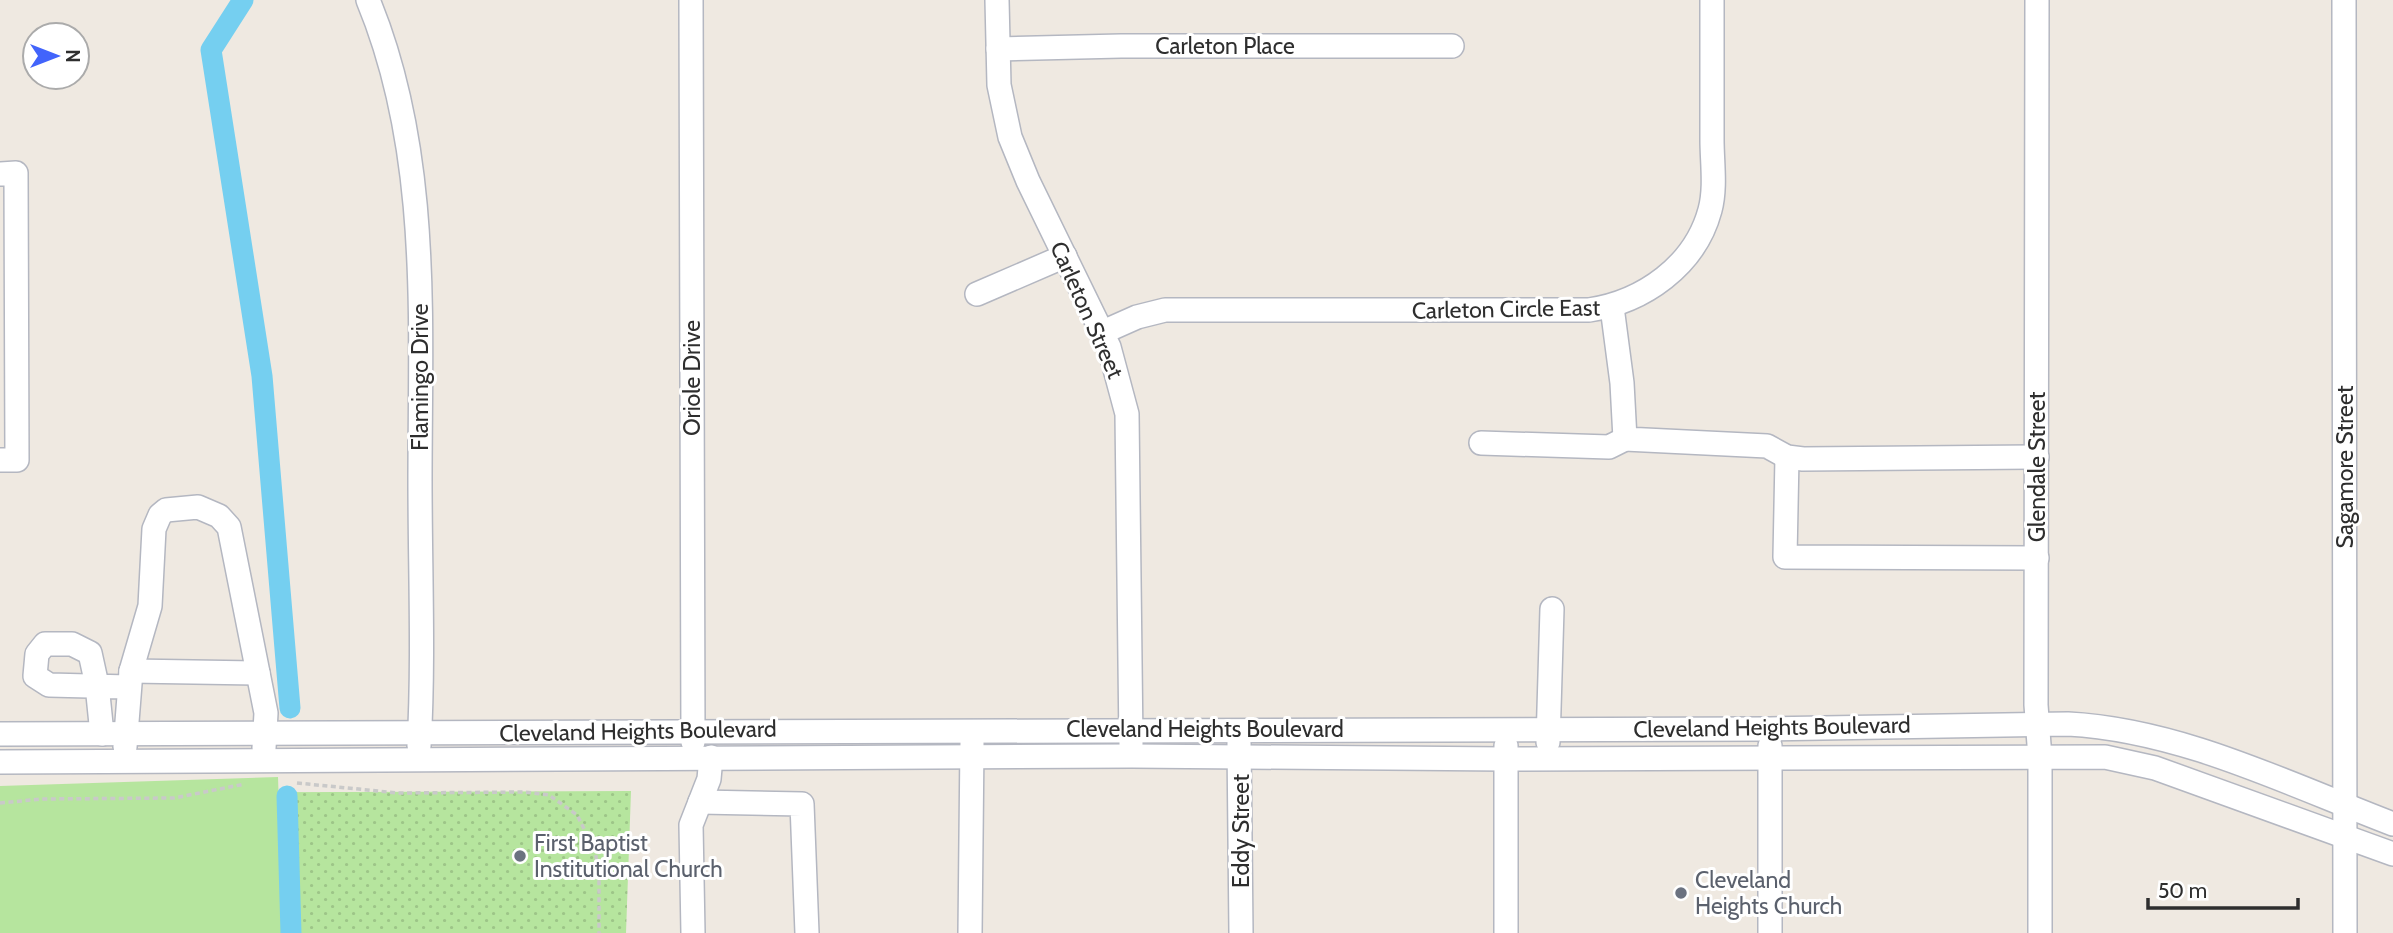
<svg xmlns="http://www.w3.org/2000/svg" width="2393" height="933" font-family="Cabin,sans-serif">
<defs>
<pattern id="grass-dots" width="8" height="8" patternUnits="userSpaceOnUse" patternTransform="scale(1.75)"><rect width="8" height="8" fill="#b6e59e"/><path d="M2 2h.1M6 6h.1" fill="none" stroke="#9dc588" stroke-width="1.8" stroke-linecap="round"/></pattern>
</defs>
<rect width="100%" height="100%" fill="#efe9e1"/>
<path fill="url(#grass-dots)" d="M631,791l-5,142h-626v-140z"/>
<path fill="#b6e59e" d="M278,777l5,156h-283v-147z"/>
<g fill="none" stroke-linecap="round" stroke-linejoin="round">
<g stroke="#75cff0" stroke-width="21">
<path d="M243,0l-32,50 51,326 28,332"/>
<path d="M287,796l4,137"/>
</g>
<defs>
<g id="minor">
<path d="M368,0c63,152 52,320 52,481 0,88 4,178 -1,265"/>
<path d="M691,0l2,742"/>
<path d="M997,0l2,85 11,52 18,44 81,166 18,67 4,330"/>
<path d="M2037,0l-1,705 4,53v175"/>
<path d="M2344,0l1,933"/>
<path d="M998,49l123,-3h331"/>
<path d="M0,174l16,-1 1,287h-17"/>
<path d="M977,294l88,-38"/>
<path d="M1612,307l10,76 3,56 142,7 20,11 16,2 234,-2"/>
<path d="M1101,333l36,-16 28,-7h424c54,-8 106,-44 121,-100 6,-22 2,-48 2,-70 0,-47 0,-93 0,-140"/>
<path d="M1481,443l128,4 16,-8"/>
<path d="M1787,457l-2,100 252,1"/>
<path d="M131,671l127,2"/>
<path d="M0,734l1770,-5 298,-5c113,6 220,60 325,100"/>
<path d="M102,734l-5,-49 -7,-32 -18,-9h-27l-8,10 -2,22 14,9 80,2"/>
<path d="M1548,742l4,-133"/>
<path d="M1239,743l2,190"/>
<path d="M1506,746v187"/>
<path d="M1770,746v187"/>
<path d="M125,747l6,-76 19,-65 4,-77 6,-14 6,-5 32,-3 21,9 10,11 37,186 -2,35"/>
<path d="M0,762l1132,-6 373,3 600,-2 50,11 238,86"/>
<path d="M700,802l102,2 5,129"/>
<path d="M693,933l-2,-108 18,-46 2,-22"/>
<path d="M970,933l2,-190"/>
</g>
</defs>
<use href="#minor" stroke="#b4b7c1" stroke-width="26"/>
<g stroke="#c9c9c9" stroke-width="3.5" stroke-dasharray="5 3.5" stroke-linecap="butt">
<path d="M297,783l101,10 126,-1 25,3 28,20 18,35 4,26v57"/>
<path d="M0,803l42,-4 132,-1 71,-14"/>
</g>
<use href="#minor" stroke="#fff" stroke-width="23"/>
</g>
<g fill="#6b7280" stroke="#fff" stroke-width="2.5">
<circle cx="520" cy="856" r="7"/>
<circle cx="1681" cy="893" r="7"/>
</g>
<g text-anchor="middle" stroke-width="6" stroke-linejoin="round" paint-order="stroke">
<g font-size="23" fill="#2e2e2e" stroke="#fff">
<text x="1225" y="54">Carleton Place</text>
<text transform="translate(1506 309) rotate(-1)" y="8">Carleton Circle East</text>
<text transform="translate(1087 310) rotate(66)" y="8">Carleton Street</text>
<text transform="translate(420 377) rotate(-90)" y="8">Flamingo Drive</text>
<text transform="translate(692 378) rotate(-90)" y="8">Oriole Drive</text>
<text transform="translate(2037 467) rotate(-90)" y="8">Glendale Street</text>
<text transform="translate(2345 467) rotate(-90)" y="8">Sagamore Street</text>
<text transform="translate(1772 727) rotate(-1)" y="8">Cleveland Heights Boulevard</text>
<text x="1205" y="737">Cleveland Heights Boulevard</text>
<text transform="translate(638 731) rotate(-1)" y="8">Cleveland Heights Boulevard</text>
<text transform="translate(1241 831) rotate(-90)" y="8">Eddy Street</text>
</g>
<g font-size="23" fill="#5b616d" stroke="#fff" text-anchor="start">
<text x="534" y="851">First Baptist<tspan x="534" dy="26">Institutional Church</tspan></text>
<text x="1695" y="888">Cleveland<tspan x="1695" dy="26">Heights Church</tspan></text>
</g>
</g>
<g transform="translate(56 56) rotate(90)"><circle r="33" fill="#ffffff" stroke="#ababab" stroke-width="2"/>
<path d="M0-5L12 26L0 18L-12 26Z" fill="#4264fb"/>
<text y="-10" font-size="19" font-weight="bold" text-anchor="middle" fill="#2e2e2e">N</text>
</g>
<path d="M2148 898v10h150v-10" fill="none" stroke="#2e2e2e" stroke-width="3.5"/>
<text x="2158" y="898" font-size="21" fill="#2e2e2e" stroke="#ffffff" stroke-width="5" paint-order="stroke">50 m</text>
</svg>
